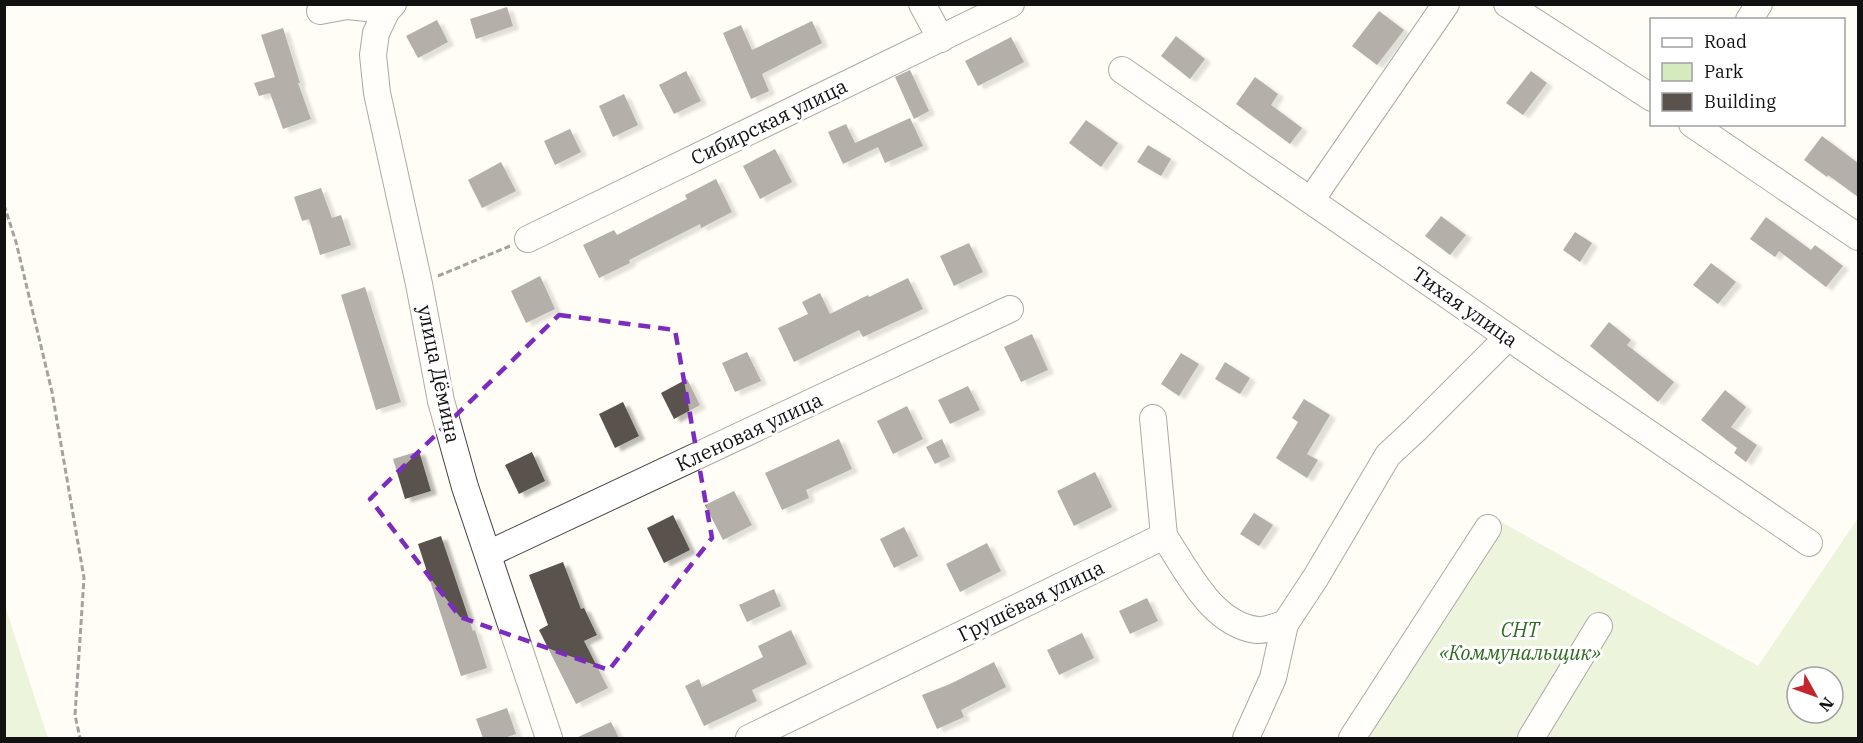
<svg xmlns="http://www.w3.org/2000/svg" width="1863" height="743" font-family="'IBM Plex Serif',serif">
<defs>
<filter id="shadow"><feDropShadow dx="6" dy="3.5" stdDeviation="1.5" flood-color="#0004"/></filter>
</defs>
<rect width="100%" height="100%" fill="#fffdf5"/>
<g fill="#d5ebbd" fill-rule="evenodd">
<path d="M1489,515l269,151 100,-148v220h-517zM1797,677h36v36h-36z"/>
<path d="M4,606h1l43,132h-43z"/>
</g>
<g fill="#5a524d" filter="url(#shadow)">
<path d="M507,7l6,19 -37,13 -6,-20z"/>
<path d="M1379,11l25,19 -27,35 -25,-19z"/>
<path d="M437,20l11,22 -30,16 -12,-22z"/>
<path d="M812,21l10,22 -60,31 7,17 -18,8 -28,-66 18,-8 11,25z"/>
<path d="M283,28l17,55h-2l13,36 -28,10 -13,-36 -11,3 -5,-13 21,-6 -14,-42z"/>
<path d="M1176,36l29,23 -15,20 -29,-23z"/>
<path d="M1011,37l13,25 -46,24 -13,-25z"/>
<path d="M910,70l19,41 -15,8 -19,-42z"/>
<path d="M686,71l15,30 -27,13 -15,-29z"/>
<path d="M1531,71l16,12 -24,32 -17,-12z"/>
<path d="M1255,77l23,17 -7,11 31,23 -12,16 -54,-40z"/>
<path d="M624,94l14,31 -25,12 -14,-31z"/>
<path d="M910,118l13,28 -38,17 -7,-16 -35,17 -15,-32 18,-8 9,19z"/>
<path d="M1086,120l32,23 -17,24 -32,-24z"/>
<path d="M570,129l11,23 -26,13 -11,-24z"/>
<path d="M1822,136l36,27v34l-30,-22 -1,2 -23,-17z"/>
<path d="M1148,145l23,14 -10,17 -24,-14z"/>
<path d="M775,149l17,33 -32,17 -17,-33z"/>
<path d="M501,162l15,29 -34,17 -14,-28z"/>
<path d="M716,179l16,33 -31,16 -1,-4 -71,36 1,3 -31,15 -16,-33 31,-15 3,5 70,-36 -2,-4z"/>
<path d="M321,188l11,30 9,-3 10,30 -31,10 -11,-36 -7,2 -8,-24z"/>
<path d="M1441,216l25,19 -16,20 -25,-19z"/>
<path d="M1766,217l45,33 4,-5 28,21 -17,21 -47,-36 -4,6 -25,-18z"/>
<path d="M1575,232l17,11 -12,19 -17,-12z"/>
<path d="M969,243l14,29 -29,14 -14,-30z"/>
<path d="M1711,263l25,19 -18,22 -25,-19z"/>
<path d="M540,276l15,33 -29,14 -15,-32z"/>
<path d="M908,278l15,31 -60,28 -4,-7 -65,32 -16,-34 30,-14 -6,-12 18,-9 10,21 38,-19 1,2z"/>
<path d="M365,287l36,115 -25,8 -35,-115z"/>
<path d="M1609,322l22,18 -4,5 47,37 -16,20 -68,-56z"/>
<path d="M1032,334l16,36 -27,12 -17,-35z"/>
<path d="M747,352l14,29 -26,11 -13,-29z"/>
<path d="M1181,353l18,11 -20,32 -18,-12z"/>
<path d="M1225,362l25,16 -10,16 -25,-15z"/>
<path d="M687,379l13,26 -26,14 -13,-26z"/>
<path d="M968,386l12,24 -30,14 -12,-24z"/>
<path d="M1725,390l21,17 -15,20 26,18 -11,17 -12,-9 3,-5 -36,-28z"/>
<path d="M1304,399l26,16 -23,39 11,6 -11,18 -31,-20 22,-36 -6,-4z"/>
<path d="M623,402l16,34 -24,12 -16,-34z"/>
<path d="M907,406l16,33 -30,15 -16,-33z"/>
<path d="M839,439l13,30 -46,21 3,8 -27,12 -17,-37z"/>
<path d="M942,439l8,18 -15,7 -9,-17z"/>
<path d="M419,451l12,40 -26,8 -12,-40z"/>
<path d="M532,452l13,29 -26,13 -14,-29z"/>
<path d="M1095,472l17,35 -38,19 -17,-35z"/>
<path d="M734,491l18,34 -29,15 -18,-35z"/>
<path d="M1254,513l19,12 -14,21 -19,-12z"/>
<path d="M673,515l17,35 -26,13 -17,-35z"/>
<path d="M904,527l14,29 -24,12 -14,-29z"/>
<path d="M441,536l32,95 2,-1 12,38 -26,8 -43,-132z"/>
<path d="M987,543l14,28 -41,21 -14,-28z"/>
<path d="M563,562l18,47 3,-1 13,27 -13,6 24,47 -32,16 -37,-74 9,-5 -19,-50z"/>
<path d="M774,589l7,17 -34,16 -8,-17z"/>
<path d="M1147,598l11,23 -28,13 -11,-23z"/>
<path d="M791,630l16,34 -55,26 5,11 -53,25 -19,-40 14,-7 3,8 61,-30 -5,-11z"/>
<path d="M1082,633l12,25 -35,17 -12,-25z"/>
<path d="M994,662l12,25 -45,23 3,7 -27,12 -15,-34 28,-11z"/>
<path d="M507,708l9,26 -12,4h-21l-7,-19z"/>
<path d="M611,722l8,16h-43z"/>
</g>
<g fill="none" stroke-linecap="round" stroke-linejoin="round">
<defs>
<g id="minor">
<path d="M393,4l-6,6 -11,23 -3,22 4,38 42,191 22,117 24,86 84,251"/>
<path d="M922,4l19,35"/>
<path d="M1507,4l145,94"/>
<path d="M320,11l27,-5 40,4"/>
<path d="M1749,20l10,-16"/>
<path d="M1122,70l386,267 301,206"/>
<path d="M1692,124l166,113"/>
<path d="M1311,200l135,-196"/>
<path d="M528,239l483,-235"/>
<path d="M1153,418l11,118"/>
<path d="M488,554l522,-245"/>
<path d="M749,738l415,-202c23,34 47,88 93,94 8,1 19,-4 28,-6"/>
<path d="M1246,738l27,-60 12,-54 31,-47 72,-122 27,-25 93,-93"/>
<path d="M1352,738l136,-210"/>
<path d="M1531,738l68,-112"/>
</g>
</defs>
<use href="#minor" stroke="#444" stroke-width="28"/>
<g stroke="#333" stroke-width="3" stroke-dasharray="6 3" stroke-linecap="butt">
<path d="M4,205l12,37 36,150 32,186 -9,137 5,23"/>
<path d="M438,276l72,-30"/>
</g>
<use href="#minor" stroke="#fff" stroke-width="26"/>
</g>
<path d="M0 0H1863V743H0ZM559,315l116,15 37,208 -103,132 -149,-53 -90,-118z" fill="#fffdf5" fill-opacity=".55" fill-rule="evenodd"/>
<path fill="none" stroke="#7b2cbf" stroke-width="4.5" stroke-dasharray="12 8" stroke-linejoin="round" d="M559,315l116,15 37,208 -103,132 -149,-53 -90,-118z"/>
<g text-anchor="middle" stroke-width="6" stroke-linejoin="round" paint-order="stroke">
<g font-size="20" fill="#111" stroke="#fff">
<text transform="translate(769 122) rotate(-26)" y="7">Сибирская улица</text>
<text transform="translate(1465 307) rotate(35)" y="7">Тихая улица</text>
<text transform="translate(439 374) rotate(78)" y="7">улица Дёмина</text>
<text transform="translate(749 432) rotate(-25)" y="7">Кленовая улица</text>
<text transform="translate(1031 601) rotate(-26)" y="7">Грушёвая улица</text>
</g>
<g font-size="20" font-style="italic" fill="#2f6b1f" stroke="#fff">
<text x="1520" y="637">СНТ<tspan x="1520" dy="23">«Коммунальщик»</tspan></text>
</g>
</g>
<rect width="1863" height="743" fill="none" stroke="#111111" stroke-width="12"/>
<rect x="1650" y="18" width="195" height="108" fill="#ffffff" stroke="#a0a0a0" stroke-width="1.5"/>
<rect x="1662" y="38" width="30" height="9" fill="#ffffff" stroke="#a0a0a0" stroke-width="1.5"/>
<text x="1704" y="48" font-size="18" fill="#111111">Road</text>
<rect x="1662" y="63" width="30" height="18" fill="#d5ebbd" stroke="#a0a0a0" stroke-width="1.5"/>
<text x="1704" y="78" font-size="18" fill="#111111">Park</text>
<rect x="1662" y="93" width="30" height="18" fill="#5a524d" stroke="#a0a0a0" stroke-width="1.5"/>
<text x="1704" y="108" font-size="18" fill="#111111">Building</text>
<g transform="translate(1815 695) rotate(130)"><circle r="28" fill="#ffffff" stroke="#a0a0a0" stroke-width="1.5"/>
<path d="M0-4.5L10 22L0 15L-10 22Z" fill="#c4262e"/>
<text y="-9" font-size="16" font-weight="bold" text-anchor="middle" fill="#111111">N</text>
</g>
</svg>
